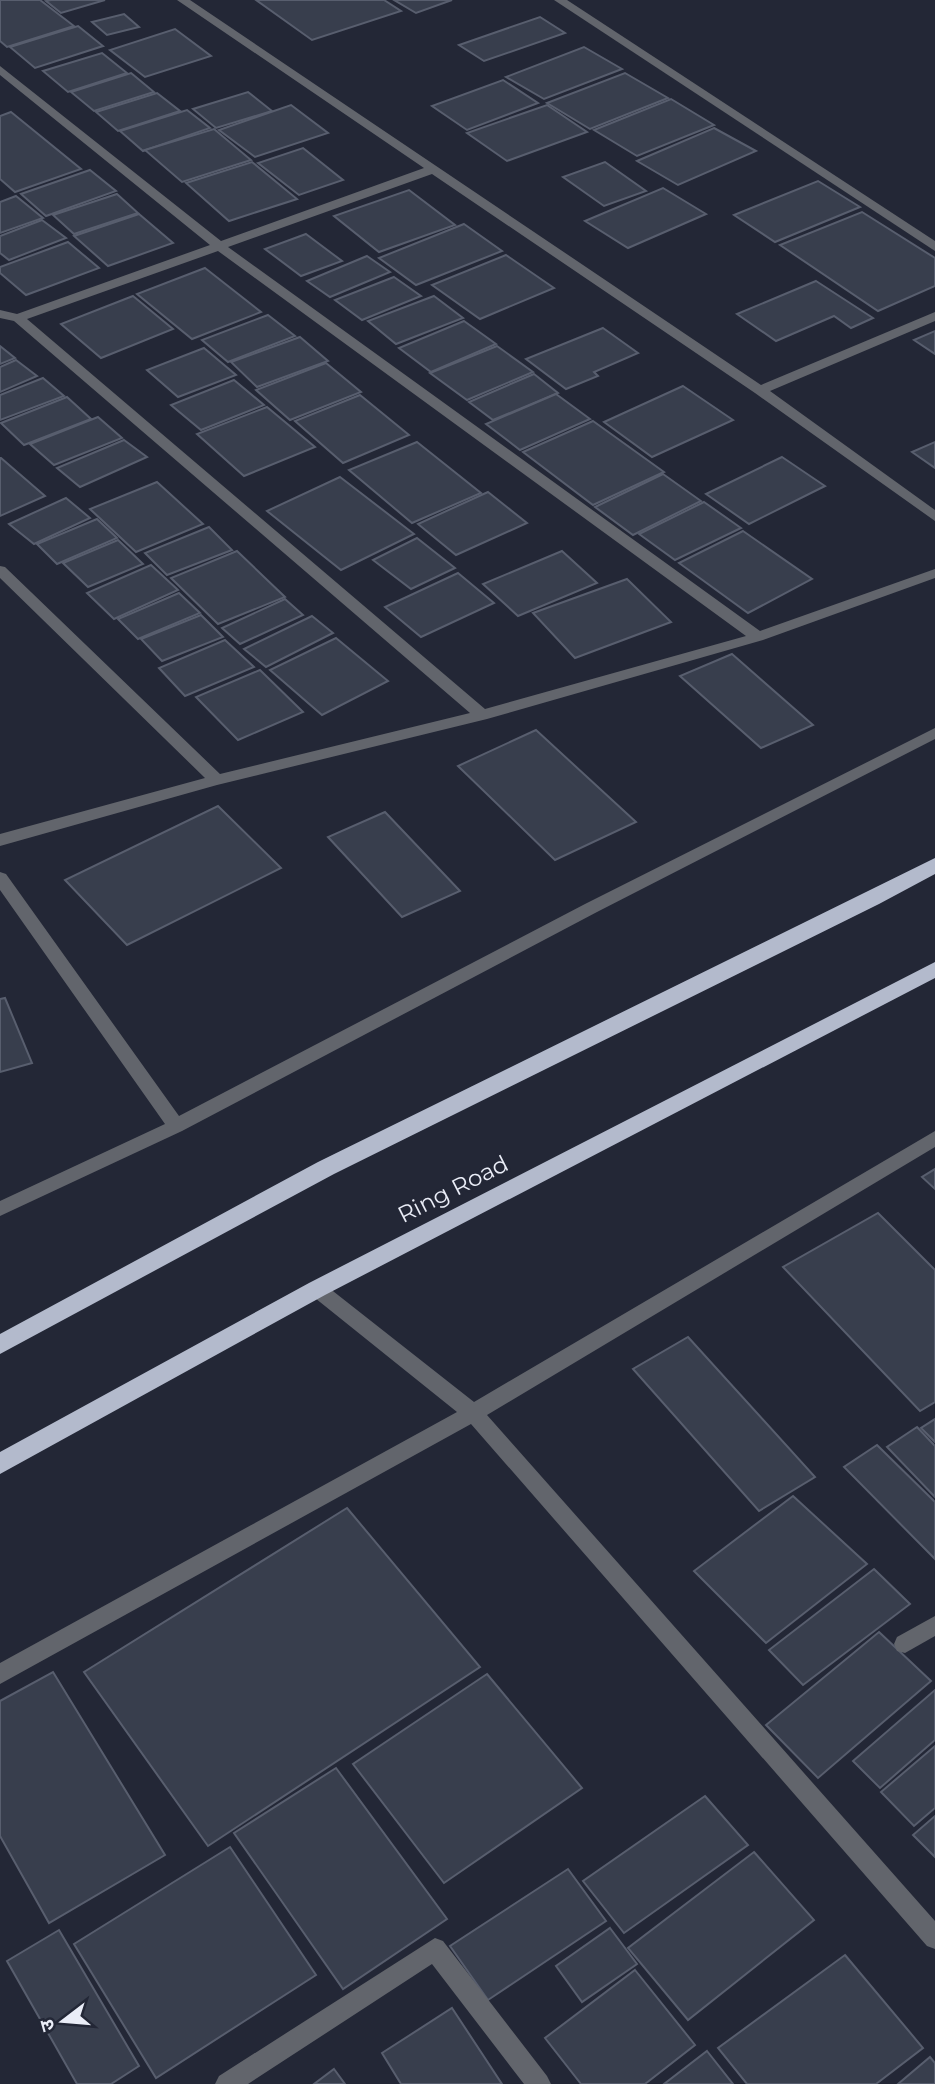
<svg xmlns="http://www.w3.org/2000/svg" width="935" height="2084" font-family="Montserrat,'Noto Sans Devanagari',sans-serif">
<rect width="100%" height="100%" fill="#232736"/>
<g fill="#383e4d" stroke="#585e6e" stroke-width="2">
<path d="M0,0h40l34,26 -67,21 -7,-6z"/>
<path d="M51,0h54l-44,13 -15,-12z"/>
<path d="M256,0h128l17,11 -89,29z"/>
<path d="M394,0h58l-36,13z"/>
<path d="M124,14l15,13 -32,8 -15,-13z"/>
<path d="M540,17l25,16 -81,28 -25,-16z"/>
<path d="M78,26l25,20 -68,22 -25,-21z"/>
<path d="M175,29l36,27 -66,21 -35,-27z"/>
<path d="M584,47l38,22 -78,30 -38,-22z"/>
<path d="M102,53l25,20 -59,19 -25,-21z"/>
<path d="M131,73l23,19 -60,19 -23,-19z"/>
<path d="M625,73l43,25 -78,31 -43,-26z"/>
<path d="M503,80l35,23 -71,27 -35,-24z"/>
<path d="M248,92l24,19 -56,17 -23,-19z"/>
<path d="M157,93l23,18 -62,20 -22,-19z"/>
<path d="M671,99l43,26 -77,31 -43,-26z"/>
<path d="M291,105l37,28 -73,24 -36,-27z"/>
<path d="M547,105l40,27 -80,29 -40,-28z"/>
<path d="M187,110l23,18 -67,23 -23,-20z"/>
<path d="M11,112l70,57 -66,23 -15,-13v-63z"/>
<path d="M714,128l42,23 -78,34 -41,-24z"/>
<path d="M214,129l37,31 -69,22 -37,-32z"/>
<path d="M303,148l40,32 -44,15 -41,-32z"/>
<path d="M252,162l45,37 -68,22 -43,-38z"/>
<path d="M605,162l41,29 -42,15 -41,-29z"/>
<path d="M90,170l26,21 -70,25 -25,-22z"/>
<path d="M818,181l42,26 -85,35 -41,-27z"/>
<path d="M663,188l43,26 -78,34 -43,-27z"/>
<path d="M409,190l46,35 -76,27 -45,-36z"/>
<path d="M117,194l21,19 -64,21 -21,-19z"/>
<path d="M16,196l27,22 -43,15v-31z"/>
<path d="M862,212l73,46v28l-57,25 -98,-66z"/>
<path d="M139,214l34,29 -65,23 -34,-30z"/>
<path d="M42,220l24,18 -57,22 -9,-7v-17z"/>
<path d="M464,224l38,27 -86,34 -37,-27z"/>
<path d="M306,234l36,27 -41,15 -36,-27z"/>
<path d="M68,242l31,26 -73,27 -26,-22v-6z"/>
<path d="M506,255l48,33 -74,31 -48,-34z"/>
<path d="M367,256l23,16 -60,25 -23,-16z"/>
<path d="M205,268l56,44 -69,27 -55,-45z"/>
<path d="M394,277l27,19 -59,24 -27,-20z"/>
<path d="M816,281l57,37 -22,10 -17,-12 -58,25 -39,-27z"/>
<path d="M133,296l40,33 -72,29 -40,-34z"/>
<path d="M434,296l29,22 -67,26 -28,-23z"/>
<path d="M268,315l27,21 -67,26 -26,-22z"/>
<path d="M464,321l32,23 -65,28 -32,-24z"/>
<path d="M603,328l35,25 -44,19 4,4 -32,13 -40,-30z"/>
<path d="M935,331v23l-21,-14z"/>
<path d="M300,337l28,24 -71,26 -26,-25z"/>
<path d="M0,346l15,12 -15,6z"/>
<path d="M497,346l36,26 -66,28 -37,-27z"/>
<path d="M204,348l32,27 -58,22 -31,-27z"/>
<path d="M16,360l21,16 -37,16v-25z"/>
<path d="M326,363l35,29 -71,28 -34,-30z"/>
<path d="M534,374l24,19 -65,27 -24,-18z"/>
<path d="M43,378l21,18 -64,24v-25z"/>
<path d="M234,380l30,25 -63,25 -30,-25z"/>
<path d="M683,386l50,34 -81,37 -48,-35z"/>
<path d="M556,394l34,25 -70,31 -34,-26z"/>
<path d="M360,395l49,40 -66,28 -48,-42z"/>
<path d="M67,397l24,22 -67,26 -23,-22z"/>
<path d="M267,407l48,40 -71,29 -47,-42z"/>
<path d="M98,417l24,21 -68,27 -24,-21z"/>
<path d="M593,421l71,51 -71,33 -70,-53z"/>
<path d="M124,440l23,17 -67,30 -23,-19z"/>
<path d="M417,442l64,51 -69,30 -63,-53z"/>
<path d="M935,442v26l-23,-16z"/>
<path d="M782,457l43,29 -76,38 -43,-30z"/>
<path d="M0,458h1l44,38 -45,20z"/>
<path d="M663,474l38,27 -68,34 -38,-28z"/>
<path d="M340,477l74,57 -73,36 -74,-59z"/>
<path d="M157,482l46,42 -67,28 -46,-43z"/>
<path d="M488,492l39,31 -71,32 -38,-31z"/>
<path d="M66,498l24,20 -56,26 -25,-20z"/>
<path d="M704,502l37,26 -66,32 -36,-26z"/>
<path d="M97,519l20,19 -60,26 -20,-20z"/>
<path d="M209,527l23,23 -65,25 -22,-22z"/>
<path d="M743,531l69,48 -64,34 -69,-50z"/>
<path d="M417,538l38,30 -44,21 -38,-29z"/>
<path d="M118,540l25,24 -55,23 -25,-24z"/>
<path d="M237,551l48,46 -67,27 -47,-46z"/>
<path d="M562,551l35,32 -79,33 -35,-32z"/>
<path d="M151,565l27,25 -64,29 -27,-26z"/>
<path d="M458,573l36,30 -73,34 -36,-30z"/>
<path d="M627,579l44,43 -96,36 -42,-45z"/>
<path d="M179,593l21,20 -62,26 -20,-20z"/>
<path d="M285,599l18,16 -63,29 -18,-16z"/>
<path d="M201,615l22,22 -61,24 -21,-22z"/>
<path d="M312,616l21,17 -67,34 -22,-18z"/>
<path d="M336,638l52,43 -66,34 -52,-45z"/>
<path d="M225,640l29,27 -69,29 -26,-28z"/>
<path d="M732,654l81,71 -52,23 -81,-72z"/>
<path d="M260,670l43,42 -65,28 -42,-43z"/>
<path d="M536,730l100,92 -81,38 -97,-94z"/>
<path d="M218,806l63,62 -154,77 -62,-65z"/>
<path d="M385,812l75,79 -58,26 -74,-80z"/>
<path d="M5,998l27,65 -32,9v-73z"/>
<path d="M935,1169v20l-13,-12z"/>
<path d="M878,1213l57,57v132l-15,9 -137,-144z"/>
<path d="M688,1337l127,140 -56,34 -126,-142z"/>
<path d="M935,1419v23l-14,-14z"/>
<path d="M917,1427l18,19v51l-48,-50z"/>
<path d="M877,1445l58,57v57l-91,-92z"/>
<path d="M793,1496l74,68 -101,79 -72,-72z"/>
<path d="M347,1508l133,159 -272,179 -124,-174z"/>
<path d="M874,1569l36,35 -107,81 -34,-35z"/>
<path d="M879,1632l52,49 -113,97 -52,-53z"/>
<path d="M53,1672l112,183 -116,68 -49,-87v-135z"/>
<path d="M487,1674l95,114 -138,95 -91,-119z"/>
<path d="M935,1690v50l-55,48 -27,-27z"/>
<path d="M935,1746v62l-21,18 -33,-34z"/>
<path d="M336,1768l111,151 -104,70 -109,-156z"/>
<path d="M705,1796l43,49 -124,88 -41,-52z"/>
<path d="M935,1816v41l-22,-22z"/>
<path d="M230,1847l86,128 -160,103 -82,-134z"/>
<path d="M754,1852l60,68 -126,100 -60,-72z"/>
<path d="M568,1869l38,52 -118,79 -38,-54z"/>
<path d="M610,1928l27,36 -55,38 -26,-36z"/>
<path d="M59,1930l80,136 -28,18h-34l-70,-123z"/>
<path d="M845,1955l78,93 -47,36h-129l-29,-36z"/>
<path d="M635,1970l60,75 -50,39h-64l-36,-46z"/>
<path d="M452,2008l50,76h-101l-19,-31z"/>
<path d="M707,2051l26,33h-69z"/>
<path d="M930,2057l5,6v21h-37z"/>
<path d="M334,2069l11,15h-31z"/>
</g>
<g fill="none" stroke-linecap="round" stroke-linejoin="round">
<g fill="#62656c" fill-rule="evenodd">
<path d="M177,0h13l571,385 174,-73v9l-165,70 165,119v11l-180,-128 -323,-219 -204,73 532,384 175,-62v9l-172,62 -276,79 -270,66 -217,61v-12l205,-56 -205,-200v-12l5,1 215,207 250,-61 -456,-392 -14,-3v-8l17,4 193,-69 -210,-170v-9l221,175 203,-73zM218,251l528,385 -261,73 -458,-390z"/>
<path d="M554,0h13l368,241v10z"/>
<path d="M935,728v11l-338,173 -415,219 -182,85v-15l165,-77 -165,-234v-18l6,2 173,242 406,-212z"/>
<path d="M935,1131v16l-448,268 448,506v28l-8,-3 -456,-522 -471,260v-21l457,-251 -147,-118 -3,-5 3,-5 7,-3 7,3 150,118z"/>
<path d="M935,1616v20l-30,17 -8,-2 -3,-7 3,-7z"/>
<path d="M435,1938l8,3 104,135 4,8h-27l-92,-120 -184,120h-33l4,-8z"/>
</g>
<g fill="#b3bacc" fill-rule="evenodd">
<path d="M935,858v16l-56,30 -545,270 -334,180v-20l318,-172z"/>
<path d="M935,962v16l-610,317 -325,179v-22l309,-169z"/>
</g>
</g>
<g text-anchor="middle" stroke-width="5" stroke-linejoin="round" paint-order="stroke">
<g font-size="23" fill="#eaedf7" stroke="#232736">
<text transform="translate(453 1189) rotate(-27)" y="8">Ring Road</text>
</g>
</g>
<g transform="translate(63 2021) rotate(254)" stroke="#232736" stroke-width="5" paint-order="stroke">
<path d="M0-5L12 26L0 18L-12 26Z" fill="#eaedf7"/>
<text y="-10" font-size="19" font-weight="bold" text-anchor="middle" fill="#eaedf7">उ</text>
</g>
</svg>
